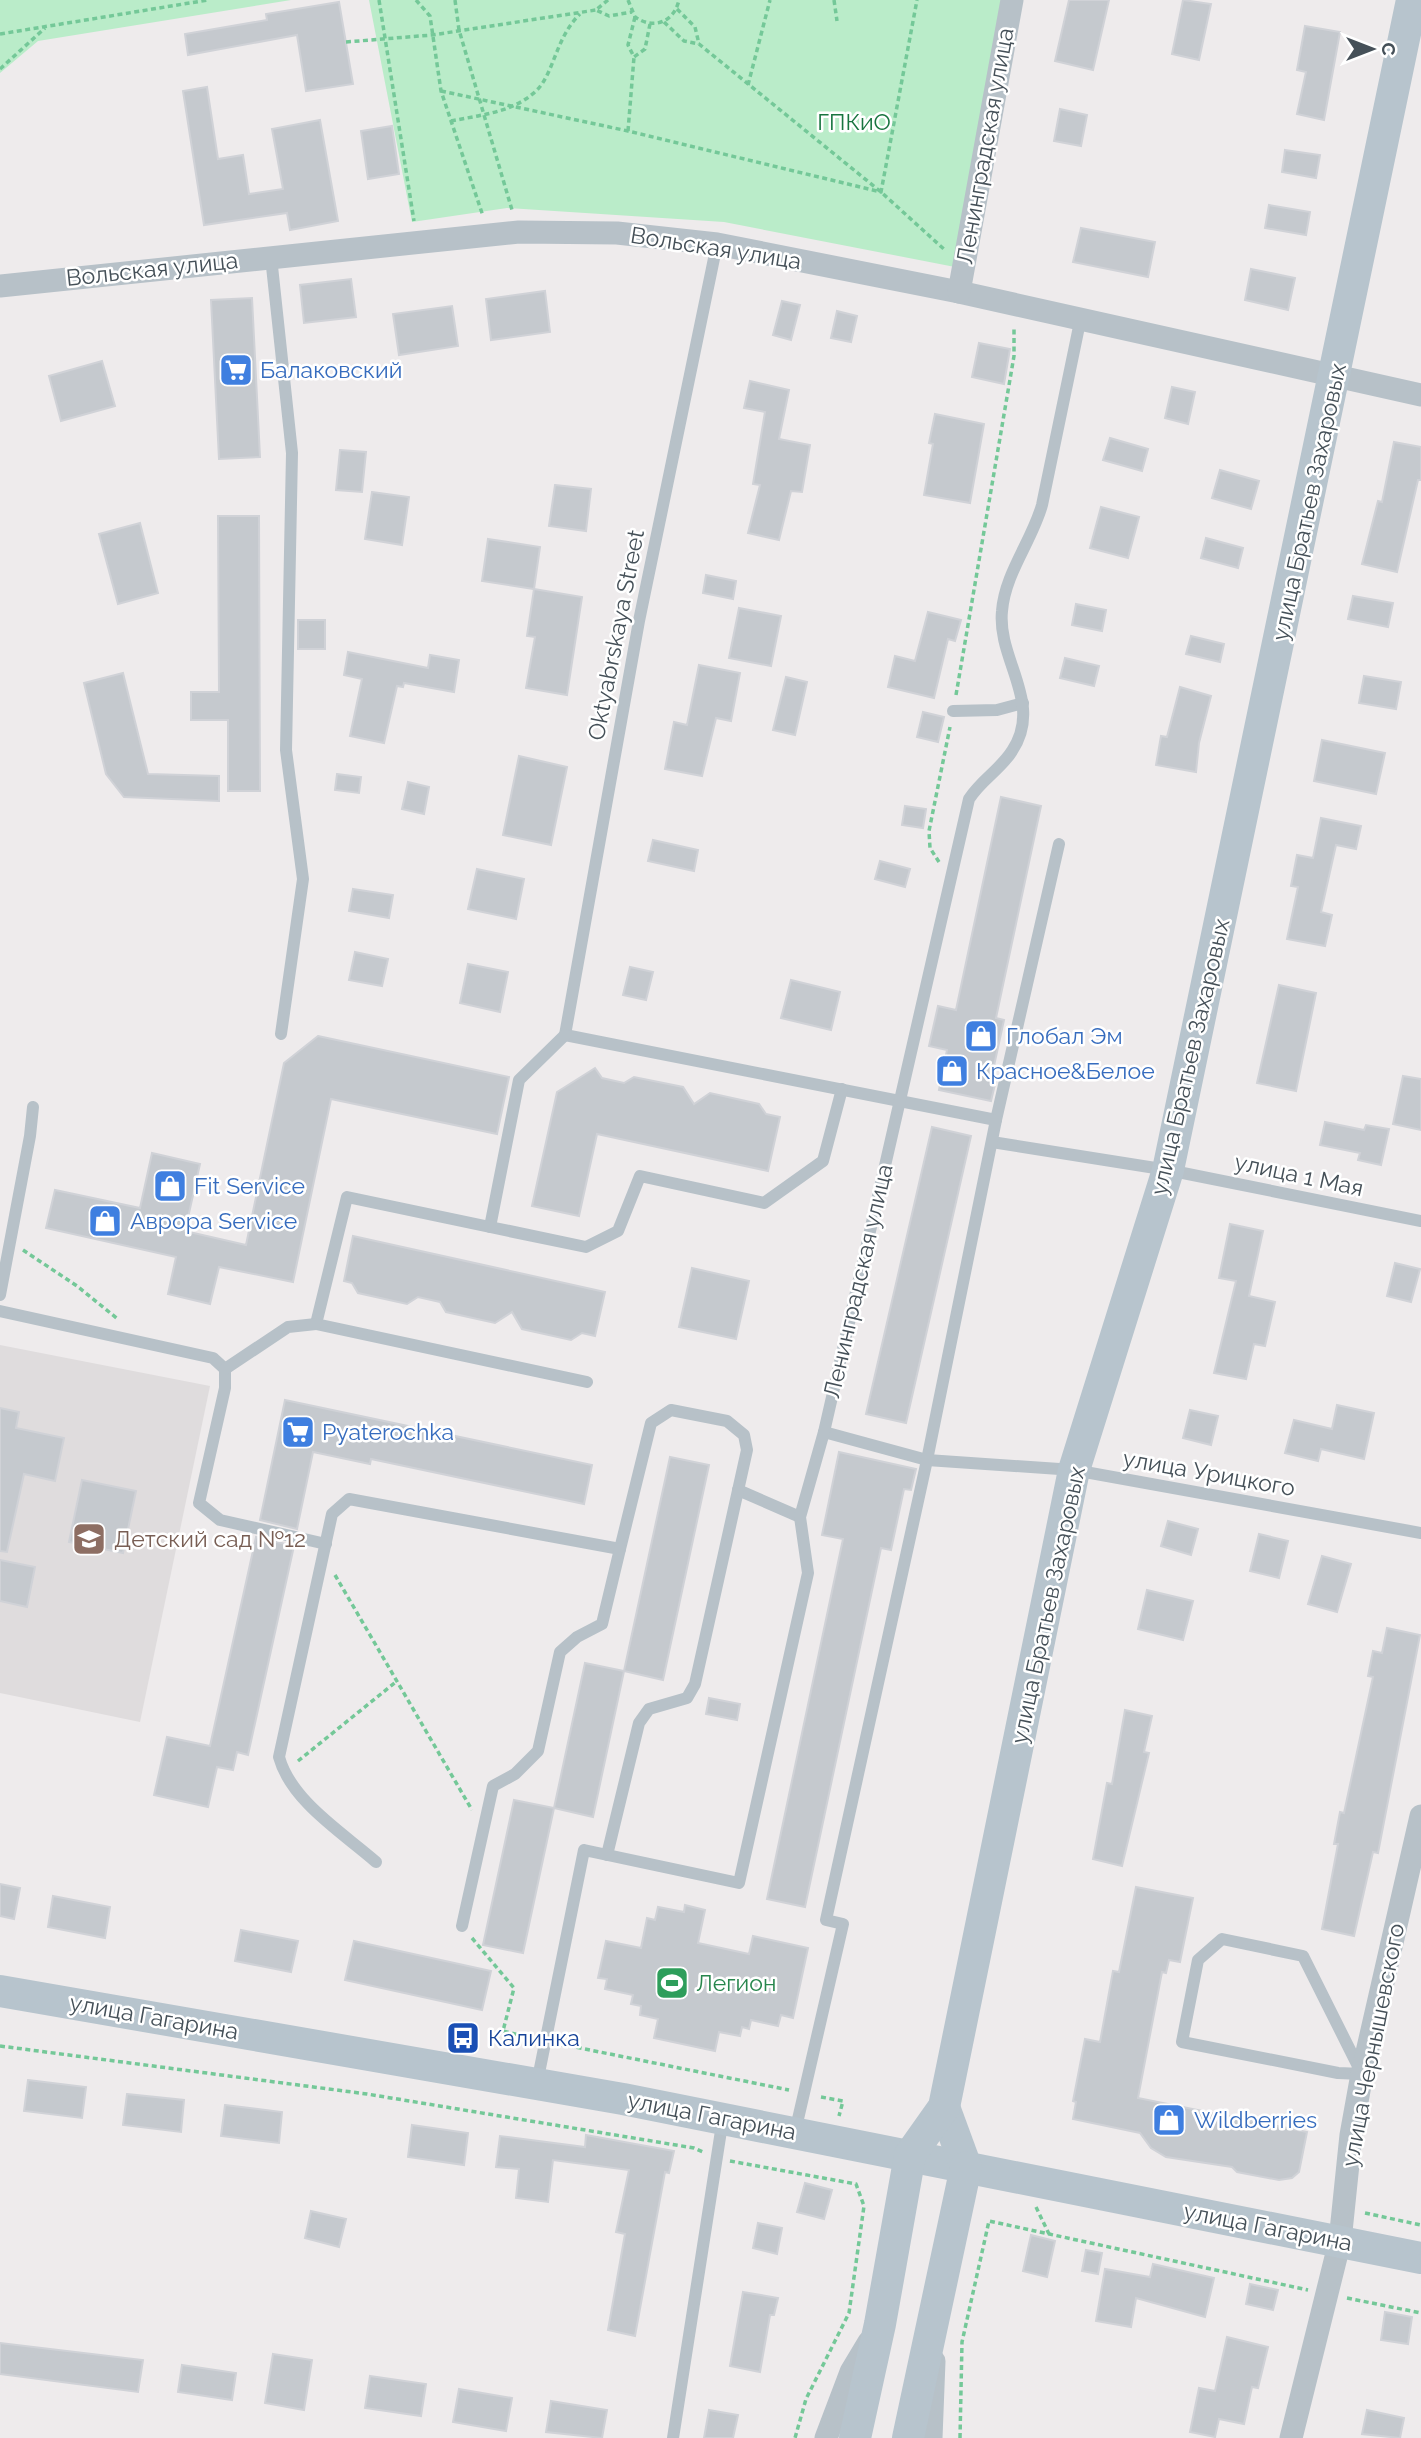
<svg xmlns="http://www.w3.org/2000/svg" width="1421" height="2438" font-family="Raleway,sans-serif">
<rect width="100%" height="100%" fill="#eeebec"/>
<path fill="#dfdcdd" d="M0,1345l210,41 -70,336 -140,-29z"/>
<g fill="#baecc9">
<path d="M0,0h291l-253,41 -38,32z"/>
<path d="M369,0h632l-46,267 -231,-45 -217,-14 -95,14z"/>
</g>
<g fill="#c5c9ce" stroke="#d0d2d7" stroke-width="2">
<path d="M1069,0h40l-16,70 -38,-9z"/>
<path d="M1183,0l28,4 -12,56 -27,-6z"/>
<path d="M339,2l14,82 -47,7 -9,-56 -109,20 -3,-21 82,-14 -1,-6z"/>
<path d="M1305,26l35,6 -16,88 -27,-6 9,-42 -9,-2z"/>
<path d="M207,87l11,72 25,-4 6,39 34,-5 -11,-60 48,-9 18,101 -48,9 -3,-17 -83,12 -21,-134z"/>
<path d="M1060,109l27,6 -6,31 -27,-5z"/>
<path d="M392,126l7,48 -31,5 -7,-48z"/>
<path d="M1285,150l35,5 -4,23 -34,-6z"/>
<path d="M1269,205l41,7 -4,23 -41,-7z"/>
<path d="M1081,228l74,14 -7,35 -75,-15z"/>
<path d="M1251,269l44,9 -7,32 -43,-10z"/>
<path d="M351,279l5,38 -52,6 -4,-38z"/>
<path d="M545,291l5,41 -59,8 -5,-41z"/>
<path d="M252,298l8,159 -41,2 -8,-159z"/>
<path d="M782,301l18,4 -9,35 -18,-5z"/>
<path d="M452,306l6,40 -59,9 -6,-41z"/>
<path d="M837,311l20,5 -6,26 -20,-4z"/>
<path d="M979,343l31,6 -6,35 -32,-7z"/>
<path d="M102,361l13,45 -54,15 -12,-45z"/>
<path d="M750,381l39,9 -10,49 31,6 -8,47 -11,-1 -12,49 -31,-7 12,-48 -7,-1 12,-72 -21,-4z"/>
<path d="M1172,387l23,5 -7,32 -23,-6z"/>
<path d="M935,414l49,10 -14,79 -46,-8 9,-51 -4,-1z"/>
<path d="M1110,438l38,11 -6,22 -39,-11z"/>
<path d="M1394,442l27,5v33h-3l-21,92 -35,-8 16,-63 4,1z"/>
<path d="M340,450l26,2 -4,40 -26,-2z"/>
<path d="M1220,470l39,11 -8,28 -39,-11z"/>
<path d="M555,485l36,4 -5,42 -37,-5z"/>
<path d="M372,492l37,5 -7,48 -37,-6z"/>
<path d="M1101,507l38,10 -11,41 -38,-10z"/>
<path d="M218,516h41l1,275h-32v-71h-37v-28h28z"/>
<path d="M140,523l18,70 -40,11 -19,-70z"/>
<path d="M1206,538l37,10 -5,20 -37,-10z"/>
<path d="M488,539l52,8 -6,42 -52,-8z"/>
<path d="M706,575l30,6 -3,18 -30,-6z"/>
<path d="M534,589l48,8 -15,98 -41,-7 9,-51 -8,-1z"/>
<path d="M1353,596l40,7 -5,24 -40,-8z"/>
<path d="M1076,604l30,6 -4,21 -30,-6z"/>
<path d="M739,608l42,8 -10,50 -42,-8z"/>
<path d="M928,612l33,8 -6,21 -7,-2 -14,59 -46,-11 7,-31 20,5z"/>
<rect x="298" y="620" width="27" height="29"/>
<path d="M1191,636l33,8 -4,18 -34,-8z"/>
<path d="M348,652l80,16 2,-13 29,5 -5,32 -50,-9 -1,4 -6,-1 -13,57 -34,-7 12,-57 -18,-4z"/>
<path d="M1065,658l34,8 -5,20 -34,-8z"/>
<path d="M699,665l41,8 -9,48 -15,-3 -14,58 -37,-7 9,-47 13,3z"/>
<path d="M123,673l25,101 71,2v25l-95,-4 -18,-23 -22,-91z"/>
<path d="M1364,676l37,6 -5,27 -37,-6z"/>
<path d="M786,677l21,5 -12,53 -22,-5z"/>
<path d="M1180,687l31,9 -12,47 -3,29 -40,-7 5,-29 6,1z"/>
<path d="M923,712l21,5 -6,25 -21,-5z"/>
<path d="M1322,740l63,13 -9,41 -62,-13z"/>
<path d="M519,756l48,11 -16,78 -48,-10z"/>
<path d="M337,774l24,3 -2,16 -24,-3z"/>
<path d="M408,782l21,5 -5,27 -22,-5z"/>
<path d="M1001,797l40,9 -45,212 8,2 -12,55 5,1 -6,25 -52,-11 8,-40 -18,-4 9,-40 18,4z"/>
<path d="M905,806l21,3 -3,19 -21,-3z"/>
<path d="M1321,818l40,8 -5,23 -20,-4 -15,67 11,3 -7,31 -38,-7 11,-52 -7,-1 6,-31 16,3z"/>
<path d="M653,840l45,10 -4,21 -46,-10z"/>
<path d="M880,861l30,8 -5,18 -30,-8z"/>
<path d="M477,869l47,10 -8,40 -48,-10z"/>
<path d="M353,889l40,6 -4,23 -40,-7z"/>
<path d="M355,952l33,7 -6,27 -33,-6z"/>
<path d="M468,964l40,8 -8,40 -40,-9z"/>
<path d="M630,967l23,5 -7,28 -23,-5z"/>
<path d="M791,980l49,12 -9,38 -50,-12z"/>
<path d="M1279,985l37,8 -20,98 -39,-8z"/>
<path d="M318,1036l191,41 -12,57 -166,-35 -38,183 -74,-15 -9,37 -42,-10 8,-37 -130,-29 9,-38 85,18 12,-55 48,11 -15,67 61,14 38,-182z"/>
<path d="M595,1068l7,10 22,5 10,-6 49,10 11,17 16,-11 49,11 7,10 14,3 -12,54 -171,-37 -18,82 -47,-10 25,-114z"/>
<path d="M1403,1076l18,3v51l-28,-6z"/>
<path d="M1325,1122l39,8 2,-5 23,4 -8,36 -23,-5 2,-7 -40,-8z"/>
<path d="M932,1127l39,9 -65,287 -40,-9z"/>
<path d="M1230,1224l33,7 -14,65 26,6 -10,44 -11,-2 -8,35 -32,-6 22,-92 -17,-3z"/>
<path d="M353,1236l252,56 -10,44 -13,-3 -11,7 -49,-11 -10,-17 -17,11 -49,-11 -6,-10 -22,-5 -11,7 -49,-11 -6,-10 -8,-2z"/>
<path d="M1395,1263l25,6 -9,33 -24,-6z"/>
<path d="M692,1268l57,13 -13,58 -57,-12z"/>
<path d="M285,1400l307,65 -8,39 -213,-45 -1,5 -57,-12 -16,77 -37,-9z"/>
<path d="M1337,1405l37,8 -10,46 -43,-10 -3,12 -33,-8 9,-33 38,9z"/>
<path d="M0,1408l19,4 -3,16 48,10 -9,43 -31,-7 -17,78 -7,-1z"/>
<path d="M1190,1410l28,6 -7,29 -28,-7z"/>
<path d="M839,1452l77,17 -5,21 -7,-1 -13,61 -10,-2 -76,359 -38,-8 76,-360 -21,-4z"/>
<path d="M670,1457l39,8 -46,215 -39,-9z"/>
<path d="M82,1480l54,11 -13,62 -54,-11z"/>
<path d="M1168,1521l30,8 -7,26 -30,-9z"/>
<path d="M1259,1534l29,7 -9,37 -29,-7z"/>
<path d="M256,1537l38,9 -46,209 -11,-3 -4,18 -16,-3 -9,40 -54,-12 13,-58 43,9z"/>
<path d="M1322,1556l29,8 -14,48 -29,-8z"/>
<path d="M0,1560l35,7 -8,40 -27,-6z"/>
<path d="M1147,1590l46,11 -10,39 -45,-11z"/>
<path d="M1387,1628l33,7 -42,218 -5,-1 -19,84 -32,-7 16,-85h-4l6,-32 4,1 29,-136 -5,-1 5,-25 9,2z"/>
<path d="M585,1663l39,8 -31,146 -39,-9z"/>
<path d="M709,1698l31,6 -3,16 -31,-6z"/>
<path d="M1125,1710l27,6 -8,36 5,1 -27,113 -29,-7 14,-76 5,1z"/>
<path d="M514,1800l40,8 -31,145 -40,-8z"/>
<path d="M0,1884l20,4 -6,31 -14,-3z"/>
<path d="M1136,1887l57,11 -13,64 -11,-2 -3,13 -4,-1 -24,126 169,34 -8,40 -7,6 -13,2 -42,-8 -5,-5 -66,-10 -15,-9 -11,-15 -67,-14 3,-17 -3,-1 12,-62 15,3 13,-71 6,1z"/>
<path d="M53,1896l57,11 -5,31 -57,-11z"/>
<path d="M685,1905l20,5 -7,33 51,11 4,-18 55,12 -15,70 -12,-3 -3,11 -27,-6 -2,9 -7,-2 -2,9 -21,-4 -4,19 -61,-13 4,-19 -18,-4 1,-9 -10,-2 2,-9 -28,-6 2,-10 -9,-1 8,-37 35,7 6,-30 8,2 3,-13 26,5z"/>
<path d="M241,1930l57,11 -7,31 -56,-11z"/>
<path d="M354,1941l137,30 -9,39 -137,-30z"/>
<path d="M28,2080l58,7 -4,31 -58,-7z"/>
<path d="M127,2094l57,6 -3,32 -58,-7z"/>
<path d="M225,2105l57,7 -3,31 -58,-7z"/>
<path d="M412,2125l56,8 -4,32 -56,-8z"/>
<path d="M586,2135l88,16 -5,22 -4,-1 -30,164 -27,-6 17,-96 -9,-2 13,-62 -76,-10 -5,42 -32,-4 3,-29 -23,-2 4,-31 85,11z"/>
<path d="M805,2183l27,7 -8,29 -27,-7z"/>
<path d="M311,2211l35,8 -7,28 -34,-9z"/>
<path d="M758,2223l24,5 -5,26 -24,-6z"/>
<path d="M1031,2235l24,6 -8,36 -24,-6z"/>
<path d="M1086,2250l16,3 -4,21 -16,-3z"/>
<path d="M1153,2264l61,14 -9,39 -69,-19 -5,29 -35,-6 9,-52 45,8z"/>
<path d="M1250,2284l28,6 -5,20 -27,-6z"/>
<path d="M743,2292l35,6 -4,17h-4l-10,57 -30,-6z"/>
<path d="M1385,2312l27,5 -4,27 -27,-4z"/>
<path d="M1227,2337l41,10 -10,41 -6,-1 -8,37 -25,-5 -4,18 -25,-5 9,-44 16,3z"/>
<path d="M0,2343l143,17 -5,32 -138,-18z"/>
<path d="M273,2354l39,6 -8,50 -39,-7z"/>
<path d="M182,2365l54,8 -4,27 -54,-8z"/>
<path d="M370,2376l56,8 -5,32 -56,-8z"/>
<path d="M459,2389l53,9 -6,33 -53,-9z"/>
<path d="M551,2401l56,9 -5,28 -56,-6z"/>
<path d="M709,2410l29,5 -5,23h-29z"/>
<path d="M1367,2410l37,8 -4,20 -38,-4z"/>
</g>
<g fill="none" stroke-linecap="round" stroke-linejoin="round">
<g stroke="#74c898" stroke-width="3.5" stroke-dasharray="5 3.5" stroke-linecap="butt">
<path d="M379,0l35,221"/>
<path d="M416,0l14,16 11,75 42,125"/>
<path d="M455,0l4,30 53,180"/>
<path d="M608,0l-12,10 13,6 23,-4"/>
<path d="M628,0l7,17c19,13 39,5 44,-17"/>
<path d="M834,0l3,21"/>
<path d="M677,9l18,18 4,17"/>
<path d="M635,17l-7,28 6,12 11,-8 5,-25"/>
<path d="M664,22l20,19 15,3 182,148 65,59"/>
<path d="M0,34l208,-34"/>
<path d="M346,42l86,-7 164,-25"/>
<path d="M0,69l45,-41"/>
<path d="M748,85l22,-85"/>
<path d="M441,91l187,40 253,61 36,-192"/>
<path d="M451,121c30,-6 64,-9 86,-31 17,-17 19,-53 43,-76"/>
<path d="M628,131l6,-74"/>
<path d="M956,695l58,-339v-30"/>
<path d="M939,862l-9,-14 -1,-17 21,-104"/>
<path d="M23,1250l54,36 42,34"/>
<path d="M335,1575l137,235"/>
<path d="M298,1761l99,-80"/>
<path d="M472,1938l42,50 -11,43 29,7"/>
<path d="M560,2044l229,46"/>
<path d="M0,2046l367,48 327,54 9,4"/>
<path d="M821,2097l22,4 -4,15"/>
<path d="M730,2161l126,23 8,22 -15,107 -43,86 -11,39"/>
<path d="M1036,2207l13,27"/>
<path d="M1365,2213l56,12"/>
<path d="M1347,2298l74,15"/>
<path d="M960,2438l2,-96 27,-121 319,69"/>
</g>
<g stroke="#b7c1c8" stroke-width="12">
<path d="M271,257l21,196 -6,297 17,129 -22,155"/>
<path d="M953,711l44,-1 26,-7"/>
<path d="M565,1035l74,-414 78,-377"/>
<path d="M565,1035l431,85 63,-276"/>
<path d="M565,1035l-46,45 -29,147 96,20 32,-16 22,-55 124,27 59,-42 19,-72"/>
<path d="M992,1142l176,28 253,51"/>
<path d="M490,1227l-143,-30 -31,127 271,58"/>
<path d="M0,1295l30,-159 3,-29"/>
<path d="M0,1311l213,47 12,11v19l-26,115 21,17 106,24"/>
<path d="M225,1369l63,-42 28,-3"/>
<path d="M824,1432l103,28 147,10 347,63"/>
<path d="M738,1490l62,27"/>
<path d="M376,1862c-33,-29 -85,-61 -97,-105l53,-243 17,-15 271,50 31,-126 20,-13 56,11 17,14 3,15 -52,234 -8,14 -38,11 -10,14 -32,132"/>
<path d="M462,1926l31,-140 22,-12 23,-23 22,-99 17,-15 25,-13 18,-75"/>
<path d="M1222,1939l81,17 59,118 -24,-1 -156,-31 16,-82z"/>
<path d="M537,2083l47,-233 155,33 69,-310 -8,-56 24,-85 145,-633c12,-19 32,-30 43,-48 32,-48 -15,-91 -10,-140 3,-38 30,-70 40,-106l39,-188"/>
<path d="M795,2132l48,-208 -17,-4 101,-460 69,-340"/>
<path d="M673,2438l50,-320"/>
</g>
<g stroke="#b7c1c8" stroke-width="23">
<path d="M0,286l519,-54 98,1 100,11 242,48 462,103"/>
<path d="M959,292l53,-292"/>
<path d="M826,2438l25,-66 18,-30"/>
<path d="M931,2438l3,-77"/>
<path d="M1291,2438l49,-197 11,-106 11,-61 59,-258"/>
</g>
<g stroke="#b7c4cd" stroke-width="32">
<path d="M0,1991l623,108 798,159"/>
<path d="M944,2107l22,60"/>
<path d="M855,2438l25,-114 30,-169 34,-48 130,-637 94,-300 244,-1170"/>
<path d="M908,2438l58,-271"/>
</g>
</g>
<defs>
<symbol id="supermarket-square" viewBox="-11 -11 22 22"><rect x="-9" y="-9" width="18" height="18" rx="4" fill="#3f7fe0" stroke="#fff"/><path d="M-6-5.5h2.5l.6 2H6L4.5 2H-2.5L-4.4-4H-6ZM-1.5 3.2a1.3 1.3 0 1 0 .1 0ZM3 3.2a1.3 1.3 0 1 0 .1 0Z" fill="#fff"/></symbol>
<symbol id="shop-square" viewBox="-11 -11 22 22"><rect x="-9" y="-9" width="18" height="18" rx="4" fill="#3f7fe0" stroke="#fff"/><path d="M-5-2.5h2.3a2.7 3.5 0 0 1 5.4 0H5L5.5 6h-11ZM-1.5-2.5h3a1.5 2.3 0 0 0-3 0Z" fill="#fff"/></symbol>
<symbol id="school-square" viewBox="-11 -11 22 22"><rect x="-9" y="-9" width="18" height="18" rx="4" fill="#8d6e63" stroke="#fff"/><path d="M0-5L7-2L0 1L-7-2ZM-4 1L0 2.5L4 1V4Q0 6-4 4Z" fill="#fff"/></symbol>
<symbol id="stadium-square" viewBox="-11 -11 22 22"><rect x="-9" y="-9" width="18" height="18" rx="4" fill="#2e9e5b" stroke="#fff"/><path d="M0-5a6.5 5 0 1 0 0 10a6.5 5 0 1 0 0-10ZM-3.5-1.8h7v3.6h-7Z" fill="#fff"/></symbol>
<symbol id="bus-square" viewBox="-11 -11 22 22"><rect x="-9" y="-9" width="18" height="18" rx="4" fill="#1a4fb4" stroke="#fff"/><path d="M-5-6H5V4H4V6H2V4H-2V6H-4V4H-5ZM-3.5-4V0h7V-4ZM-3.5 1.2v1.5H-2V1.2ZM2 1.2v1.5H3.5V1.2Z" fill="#fff"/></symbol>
</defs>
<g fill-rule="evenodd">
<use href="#supermarket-square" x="217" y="351" width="38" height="38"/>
<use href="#shop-square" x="962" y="1017" width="38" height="38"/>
<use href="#shop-square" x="933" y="1052" width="38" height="38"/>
<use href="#shop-square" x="151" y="1167" width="38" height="38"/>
<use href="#shop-square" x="86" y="1202" width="38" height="38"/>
<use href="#supermarket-square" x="279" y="1413" width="38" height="38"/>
<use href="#school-square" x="70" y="1520" width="38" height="38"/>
<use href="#stadium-square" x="653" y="1964" width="38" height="38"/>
<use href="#bus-square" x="444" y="2019" width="38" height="38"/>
<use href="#shop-square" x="1150" y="2101" width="38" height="38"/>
</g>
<g text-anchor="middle" stroke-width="5" stroke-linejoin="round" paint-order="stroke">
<g font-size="23" fill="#197540" stroke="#fff">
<text x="854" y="130">ГПКиО</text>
</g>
<g font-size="23" fill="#455058" stroke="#fff">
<text transform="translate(985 146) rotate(-80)" y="8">Ленинградская улица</text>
<text transform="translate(716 248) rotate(9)" y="8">Вольская улица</text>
<text transform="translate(152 269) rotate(-6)" y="8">Вольская улица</text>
<text transform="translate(1309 502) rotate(-78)" y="8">улица Братьев Захаровых</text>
<text transform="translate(616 635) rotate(-79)" y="8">Oktyabrskaya Street</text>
<text transform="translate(1190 1057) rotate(-77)" y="8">улица Братьев Захаровых</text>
<text transform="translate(1299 1175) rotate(12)" y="8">улица 1 Мая</text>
<text transform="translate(858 1281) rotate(-77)" y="8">Ленинградская улица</text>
<text transform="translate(1209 1473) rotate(10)" y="8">улица Урицкого</text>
<text transform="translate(1048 1605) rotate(-78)" y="8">улица Братьев Захаровых</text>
<text transform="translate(154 2017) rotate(10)" y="8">улица Гагарина</text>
<text transform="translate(1373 2045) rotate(-79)" y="8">улица Чернышевского</text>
<text transform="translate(712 2116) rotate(11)" y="8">улица Гагарина</text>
<text transform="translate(1268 2227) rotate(11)" y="8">улица Гагарина</text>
</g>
<g font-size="23" fill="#366cbe" stroke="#fff" text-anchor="start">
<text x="260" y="378">Балаковский</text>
<text x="1006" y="1044">Глобал Эм</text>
<text x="976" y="1079">Красное&amp;Белое</text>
<text x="194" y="1194">Fit Service</text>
<text x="130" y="1229">Аврора Service</text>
<text x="322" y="1440">Pyaterochka</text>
<text x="1194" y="2128">Wildberries</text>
</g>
<g font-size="23" fill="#785e54" stroke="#fff" text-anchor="start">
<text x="114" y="1547">Детский сад №12</text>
</g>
<g font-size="23" fill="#27864d" stroke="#fff" text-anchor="start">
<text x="696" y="1991">Легион</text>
</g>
<g font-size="23" fill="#164399" stroke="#fff" text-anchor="start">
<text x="488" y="2046">Калинка</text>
</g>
</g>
<g transform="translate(1372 49) rotate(90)" stroke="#ffffff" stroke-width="5" paint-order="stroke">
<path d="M0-5L12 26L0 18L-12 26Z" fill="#455058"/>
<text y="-10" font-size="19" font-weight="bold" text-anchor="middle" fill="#455058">С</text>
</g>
</svg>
